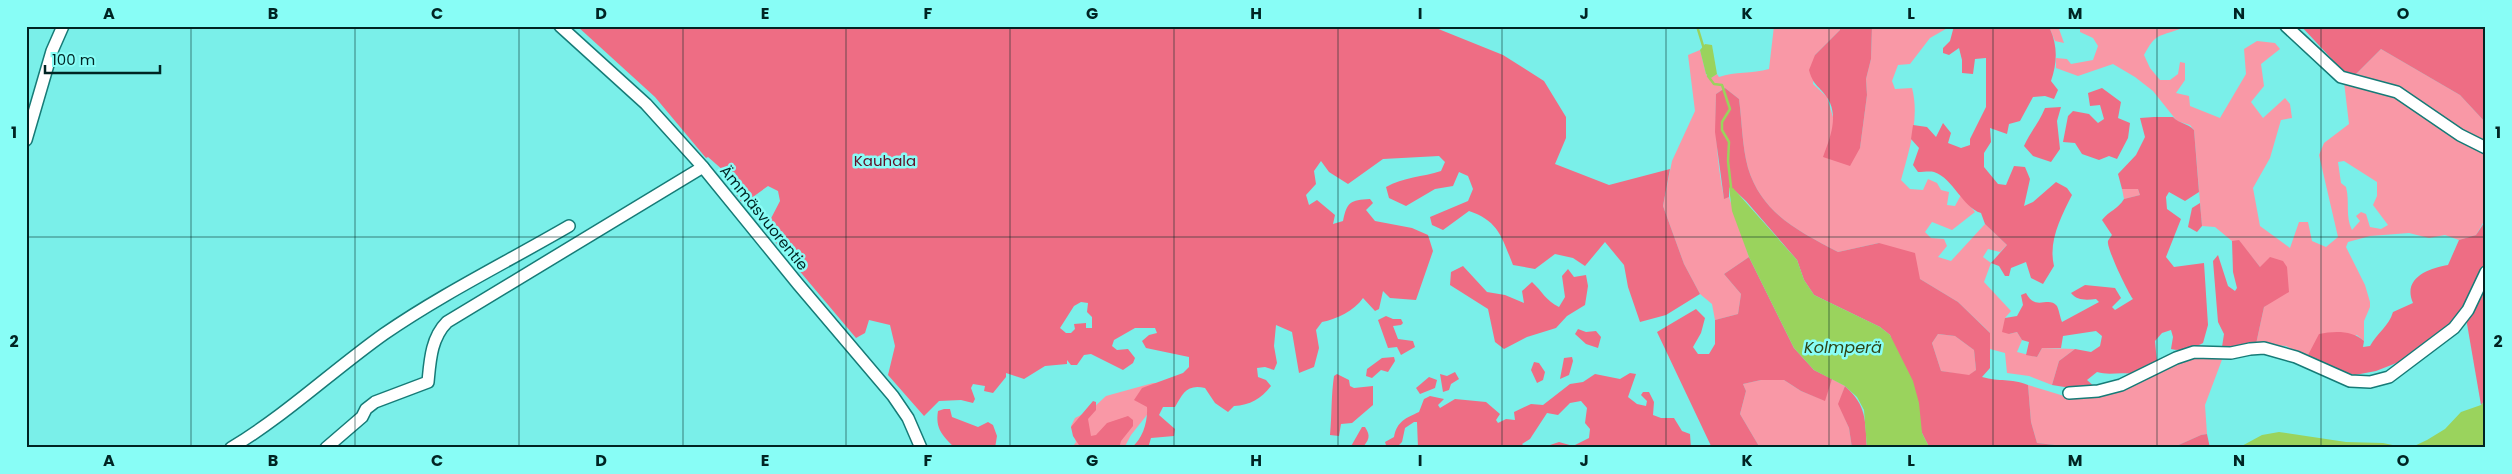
<svg xmlns="http://www.w3.org/2000/svg" width="2512" height="474" font-family="Poppins,sans-serif">
<rect width="100%" height="100%" fill="#7aefe9"/>
<g fill="#f998a6" fill-rule="evenodd">
<path d="M1774,26h66v4l-25,25 -2,29 14,13 8,27 25,24 7,-53 -1,-16 5,-20 1,-33h79l-21,12 -20,26 -12,1 -6,16 3,8 17,-1c8,30 -3,63 -11,92l9,9 13,1 5,-11 9,4 4,7 8,2 -2,13 8,1 6,-11 14,17 -23,18 -20,-8 -7,10 6,6 13,1 3,7 -9,11 13,4 34,-37 22,21 -7,7 -12,-3 -5,8 8,6 -7,19 27,29 -6,7 4,16 8,-2 5,8 -5,12 20,5 5,-9 33,1 -16,12 -7,24 -23,-9 -22,-3 -2,-20 -15,-4v-16l-8,-8 -24,-23 -38,-23 -41,-36 -41,9c-39,-21 -76,-38 -90,-84 -6,-22 -6,-47 -9,-69l-14,-11 -9,6c-1,36 1,70 8,104l5,-1 20,60 -25,17 17,20 -3,20 -23,6 -3,-16 -12,-10 -16,-30 -21,-58 9,-45 23,-50 -7,-56 12,-5 6,24 3,5 8,-5 2,3c16,-6 33,-3 50,-8z"/>
<path d="M1995,26h63l6,17 -9,-2 -5,-12 -28,1z"/>
<path d="M2089,26h90l1,3c-22,8 -24,4 -36,26l6,13 10,12h10l8,-6 2,-12 5,1v17l-9,13 13,3 1,10 30,12 26,-44 -2,-25 13,-8 18,2 5,6 -19,15 3,22 -13,16 12,16 22,-20 5,6 2,14 -11,2 -11,38 -17,30 7,38 30,22 9,-26h9l4,19 14,6 12,-10 -19,-82 5,-12 25,-19 -5,-42 42,9 40,27 60,34v72l-3,-1 -7,12 -17,5 -14,-5 -16,3 -20,-5 -39,3 -22,6 -2,5 19,38 5,17v5l-6,14v20l-7,-6 -50,22 -21,-11 -30,-2 8,-37 8,-6 -12,-34 -21,-26h-7l-17,-14 -13,-1 -8,-96 -4,-5 -13,-4 -24,-30 -18,-14 -22,-13 -35,12 -22,-8v-10l11,1 4,5 22,-4 5,-14 -5,-8 -13,-6v-4zM2344,161l33,21v14l-4,9 15,20 -7,4 -11,-2 -4,-13 -5,-2 -5,4 4,5 -8,9c-7,-14 -2,-28 -6,-43l-5,-4 -3,-21z"/>
<path d="M2381,49l79,46 26,28v21l-58,-35 -74,-33z"/>
<path d="M2122,189h16l2,6 -16,4z"/>
<path d="M1938,334l17,2 19,14 2,20 -7,6 -28,-5 -9,-28z"/>
<path d="M2197,355l26,2 -18,48 2,29 -6,1 -29,13h-90l-45,-5 -6,-21 -3,-37 46,14 30,-4 37,-13 17,-11z"/>
<path d="M1832,379l13,7 -6,18 10,24 3,20h-92l-20,-34 6,-23 -3,-7 18,-4h23l17,11 23,9z"/>
<path d="M1153,383h10l-13,28 -19,24 -7,13h-52l4,-6 -5,-16 4,-8 16,-8 15,-14z"/>
</g>
<g fill="#ee6d84" fill-rule="evenodd">
<path d="M577,26h854l72,29 41,26 22,36v21l-11,26 54,21 61,-16 -7,37 21,58 16,30 -34,21 -26,7 -12,-35 -4,-22 -19,-23 -20,24 -12,-8 -18,-4 -20,15 -22,-4c-11,-27 -14,-44 -44,-54l-26,19 -11,-5 -2,-8 38,-16 5,-12 -5,-13 -9,-4 -6,14 -18,3 -29,17 -17,-8 -3,-11c17,-10 37,-10 55,-16l4,-9 -6,-6 -56,3 -35,25 -19,-12 -8,-11 -7,10 2,13 -10,11 3,10 8,-5 18,15 -2,9 10,-3c4,-19 7,-21 27,-22l3,4 -7,7 9,11 37,7 16,7 5,16 -17,49 -26,-2 -7,-7 -4,18 -4,2 -12,-13c-9,13 -26,21 -41,24l-6,8 3,18 -5,19 -15,6 -7,-41 -16,-7 -2,21 3,17 -3,7 -9,-3 -8,1 1,9 8,3 5,6c-10,13 -21,19 -37,20l-6,6 -13,-9 -10,-15c-18,-4 -22,5 -30,19h-12l-4,8 16,14 -1,7 -23,2 -3,10h-17c12,-9 17,-27 16,-41l-13,-7 8,-12 41,-15 6,-6v-10l-43,-9 -4,-7 7,-6 8,-2 -2,-5h-20l-21,12 -2,6 5,4 11,-1 7,9 -2,5 -10,7 -32,-16 -7,1 -7,10h-6l-4,-5v4l-22,2 -21,13 -18,-6v4l-13,16 -9,-2 1,-5 -12,-2 -2,4 4,11 -2,4 -12,-3 -22,1 -15,15 -36,-41 7,-29 -5,-21 -21,-5 -4,13 -9,5 -91,-108 15,-29 -2,-10 -10,-5 -25,18 -12,-16 1,-10 -24,-21 -2,1 -51,-61zM1081,302l7,1 -1,9 5,5v11h-6v-5l-12,1 1,5 -4,4h-5l-6,-5 14,-22z"/>
<path d="M1840,26h32l-1,33 -5,20 1,16 -7,53 -10,18 -27,-9c7,-19 17,-42 3,-61 -8,-11 -13,-11 -17,-26l6,-15 25,-25z"/>
<path d="M1954,26l96,3c8,17 7,35 1,52l7,9 -4,9 -9,-3 -12,1 -13,24 -11,3 -2,10 -17,-6 1,14 -7,11v14l14,17 8,1 8,-19 11,1 5,12 -6,27 9,-4 23,-20 11,6 5,7c-11,22 -24,46 -18,71l-11,18 -12,-6 -5,-16 -15,6 -2,8h-4l-6,-10 -8,-3 16,-18 -22,-21 -4,-11c-19,-6 -27,-34 -47,-41 -4,-1 -11,0 -16,0l-5,-7 6,-17 -8,-9 2,-14 14,2 9,10 7,-14 8,10 -3,10 13,5 9,-3v-6l16,-32v-49l-11,1 -2,15 -11,-1v-13l-3,-12 -10,7 -6,-2v-5l7,-7z"/>
<path d="M2301,26h185v97l-26,-28 -79,-46 -27,27 -12,-6z"/>
<path d="M1725,88l14,11c3,22 3,47 9,69 14,46 51,63 90,84l41,-9 36,10 5,26 38,23 32,31v35l-8,9c18,5 28,1 46,8l3,37 6,21 45,5h-150l-4,-3 -6,-12 -32,-98 -10,-8 -66,-32 -10,-15 -7,-20 -51,-59 -14,-13h-3v9l-5,2 -9,-67 1,-38zM1938,334l17,2 19,14 2,20 -7,5 -28,-4 -9,-28z"/>
<path d="M2102,88l19,14 -3,16 12,5 -2,15 -11,21 -8,-3 -10,4 -17,-6 -7,-11 -12,-1 5,-26 5,-5 16,3 9,9 6,-4 -4,-14 -10,1 -2,-13z"/>
<path d="M2061,107l-4,14 3,28 -9,13 -18,-6 -9,-10c6,-14 15,-23 21,-38z"/>
<path d="M2154,117h19c6,7 15,6 21,13l5,62 -14,9 -16,-9 -3,5 1,12 14,10 -15,38 8,10 30,-4 4,62 -5,18c-10,5 -21,9 -32,6l2,-12 -2,-7 -9,3 -7,8 2,22 -21,12c-15,-4 -26,1 -39,-3l-10,8 9,8 -19,1 -25,-4 7,-24 16,-12 16,3 9,-6 2,-10 -6,-5 -33,5 -2,12h-19l-5,9 -11,-2 3,-13 -7,-2 -5,-8 -8,2 -7,-2 3,-14 12,-2 6,-11 -2,-10 5,-2c10,19 22,2 31,13 2,4 3,11 5,16l37,-20 -3,-3c-9,1 -19,2 -25,-6l14,-8 30,3 6,10 -9,9 3,3 18,-11c-5,-6 -27,-52 -25,-58 0,-1 4,-6 4,-6l-10,-15c7,-9 16,-11 22,-21l16,-4 -2,-6h-16l-4,-15 18,-19 9,-18 -5,-19z"/>
<path d="M2200,203l2,23 -5,6 -9,-5 4,-19z"/>
<path d="M2484,223l2,1v44l-21,44 -66,50 -23,9 -21,4 -23,-6 -25,-12 12,-23c15,-3 33,-4 45,7l-1,6 7,-1c7,-13 19,-20 23,-34l20,-9c-11,-25 16,-35 35,-38l11,-25 17,-5z"/>
<path d="M2239,240l21,27 10,-10 13,4 4,6 2,25 -25,15 -8,37 -22,4 -12,-1 2,-13 -6,-12 -5,-61 5,-6 10,31 7,5 2,-3 -4,-16 -1,-31z"/>
<path d="M1749,257l45,91 20,22 18,9 -7,22 -24,-10 -17,-11h-23l-18,4 3,7 -6,23 20,34h-48l-55,-116 39,-23 9,9 -4,15 -8,14 5,7h11l6,-10v-24l23,-6 3,-20 -17,-20z"/>
<path d="M1463,266l24,26 18,3 19,8 -2,-12 10,-9c10,9 14,19 27,25l6,-10 -3,-21 6,-7 6,8 12,-2 2,11 -3,19 -18,11 -11,12 -29,9 -23,12 -9,-7 -7,-33 -38,-24 1,-13z"/>
<path d="M2486,280v119l-5,6 -15,-87z"/>
<path d="M1386,316l7,3h8l2,4 -2,2 -8,1 5,13 15,2 2,6 -14,8 -4,-8 -9,1 -10,-28z"/>
<path d="M1578,329l8,3 10,-1 5,6 -3,11 -12,-4 -11,-10z"/>
<path d="M1394,357l1,4 -7,11 -7,-2 -9,8 -6,-2 1,-7 15,-11z"/>
<path d="M1572,357l1,4 -4,14 -9,4 4,-21z"/>
<path d="M1534,362l5,1 6,9 -2,8 -6,3 -6,-13z"/>
<path d="M1455,372l4,7 -8,5 -2,6 -6,2 -3,-18 7,2z"/>
<path d="M1630,373l6,1 -8,23 9,7 9,2 1,-5 -6,-6 2,-3h6l5,10 -1,13 8,3h13l8,13 8,3 1,14h-150l18,-6 14,4 16,-8 1,-9 -5,-6 2,-15 -6,-7 -11,2 -12,12 -11,-2 -17,26 -8,5 4,4h-108l-1,-26h-3l-9,6 -3,14 -6,6h-9l-2,-6 9,-5c3,-16 12,-19 25,-25l5,-13 6,-3 14,3 -6,6 2,3 15,-9 31,3 14,12 -4,6 2,3 8,-4 9,1 -1,-8 17,-8 12,1 27,-21 13,-2 12,-8 25,5z"/>
<path d="M1337,374l12,6 1,6 4,2 19,-2v19l-21,18 -11,1 -2,12 -9,-1c2,-20 1,-39 4,-59z"/>
<path d="M1429,377l8,3 -2,8 -15,6 -4,-6z"/>
<path d="M1845,386c22,20 20,34 22,62h-15l-3,-20 -11,-24z"/>
<path d="M1093,401l3,1v8l-8,9 3,17 5,-1 11,-12 21,-7 5,4v6l-12,15 -2,7h-38l-8,-12 -2,-9z"/>
<path d="M944,409h6l2,8 26,10 10,-5 5,3 4,11 -2,12h-40c-12,-12 -20,-19 -17,-37z"/>
<path d="M1362,427h3c6,9 4,13 -3,21h-12z"/>
<path d="M2207,434l3,14h-38l29,-13z"/>
</g>
<g fill="#9ad35d">
<path d="M1705,44l7,1 5,29 -6,4 -5,-4 -6,-24z"/>
<path d="M1729,187l4,1 64,72 7,20 10,15 66,32 10,8 23,46 6,22 3,30 6,12 4,3h-65l-3,-38 -7,-13 -12,-11 -31,-16 -20,-22 -45,-91 -17,-46z"/>
<path d="M2486,399v49h-76l17,-8 18,-11 16,-17 20,-7z"/>
<path d="M2279,432l67,10 37,1 24,5h-169l24,-13z"/>
</g>
<g fill="none" stroke-linecap="round" stroke-linejoin="round">
<g stroke="#9ad35d" stroke-width="2.5">
<path d="M1697,26l7,23"/>
<path d="M1708,76l6,8 8,1 8,24 -8,13v8l7,12 -1,19 3,26"/>
</g>
<defs>
<g id="minor">
<path d="M560,26l86,78 56,62 96,118 95,112 15,22 13,30"/>
<path d="M2286,26l55,51 56,15 63,43 26,13"/>
<path d="M26,140l26,-89 11,-25"/>
<path d="M2069,393l29,-2 23,-6 55,-27 18,-6 37,1 19,-4 14,-1 32,9 54,24 20,1 19,-5 65,-49 14,-18 18,-38"/>
<path d="M231,448c55,-33 101,-77 153,-114 58,-40 123,-72 185,-108"/>
<path d="M326,448l36,-31 4,-8 9,-7 53,-20c2,-21 3,-44 19,-60l256,-155"/>
</g>
</defs>
<use href="#minor" stroke="#167b77" stroke-width="14"/>
<use href="#minor" stroke="#fff" stroke-width="11"/>
</g>
<path fill="none" stroke="#002423" stroke-width="1" stroke-opacity="0.55" d="M191,26v422M355,26v422M519,26v422M683,26v422M846,26v422M1010,26v422M1174,26v422M1338,26v422M1502,26v422M1666,26v422M1829,26v422M1993,26v422M2157,26v422M2321,26v422M26,237h2460"/>
<g text-anchor="middle" stroke-width="5" stroke-linejoin="round" paint-order="stroke">
<g font-size="15" fill="#610f26" stroke="#88fdf6">
<text x="885" y="166">Kauhala</text>
</g>
<g font-size="15" fill="#002423" stroke="#88fdf6">
<text transform="translate(764 218) rotate(51)" y="5">Ämmäsvuorentie</text>
</g>
<g font-size="16" font-style="italic" fill="#2e4415" stroke="#88fdf6">
<text x="1843" y="353">Kolmperä</text>
</g>
</g>
<rect width="2512" height="474" fill="none" stroke="#88fdf6" stroke-width="55"/>
<path d="M45 65v8h115v-8" fill="none" stroke="#002423" stroke-width="2.5"/>
<text x="52" y="65" font-size="15" fill="#002423" stroke="#88fdf6" stroke-width="4" paint-order="stroke">100 m</text>
<rect x="28" y="28" width="2456" height="418" fill="none" stroke="#002423" stroke-width="2"/>
<g font-size="16" text-anchor="middle" font-weight="bold" fill="#002423">
<text x="109" y="19">A</text>
<text x="273" y="19">B</text>
<text x="437" y="19">C</text>
<text x="601" y="19">D</text>
<text x="765" y="19">E</text>
<text x="928" y="19">F</text>
<text x="1092" y="19">G</text>
<text x="1256" y="19">H</text>
<text x="1420" y="19">I</text>
<text x="1584" y="19">J</text>
<text x="1747" y="19">K</text>
<text x="1911" y="19">L</text>
<text x="2075" y="19">M</text>
<text x="2239" y="19">N</text>
<text x="2403" y="19">O</text>
<text x="14" y="138">1</text>
<text x="2498" y="138">1</text>
<text x="14" y="347">2</text>
<text x="2498" y="347">2</text>
<text x="109" y="466">A</text>
<text x="273" y="466">B</text>
<text x="437" y="466">C</text>
<text x="601" y="466">D</text>
<text x="765" y="466">E</text>
<text x="928" y="466">F</text>
<text x="1092" y="466">G</text>
<text x="1256" y="466">H</text>
<text x="1420" y="466">I</text>
<text x="1584" y="466">J</text>
<text x="1747" y="466">K</text>
<text x="1911" y="466">L</text>
<text x="2075" y="466">M</text>
<text x="2239" y="466">N</text>
<text x="2403" y="466">O</text>
</g>
</svg>
